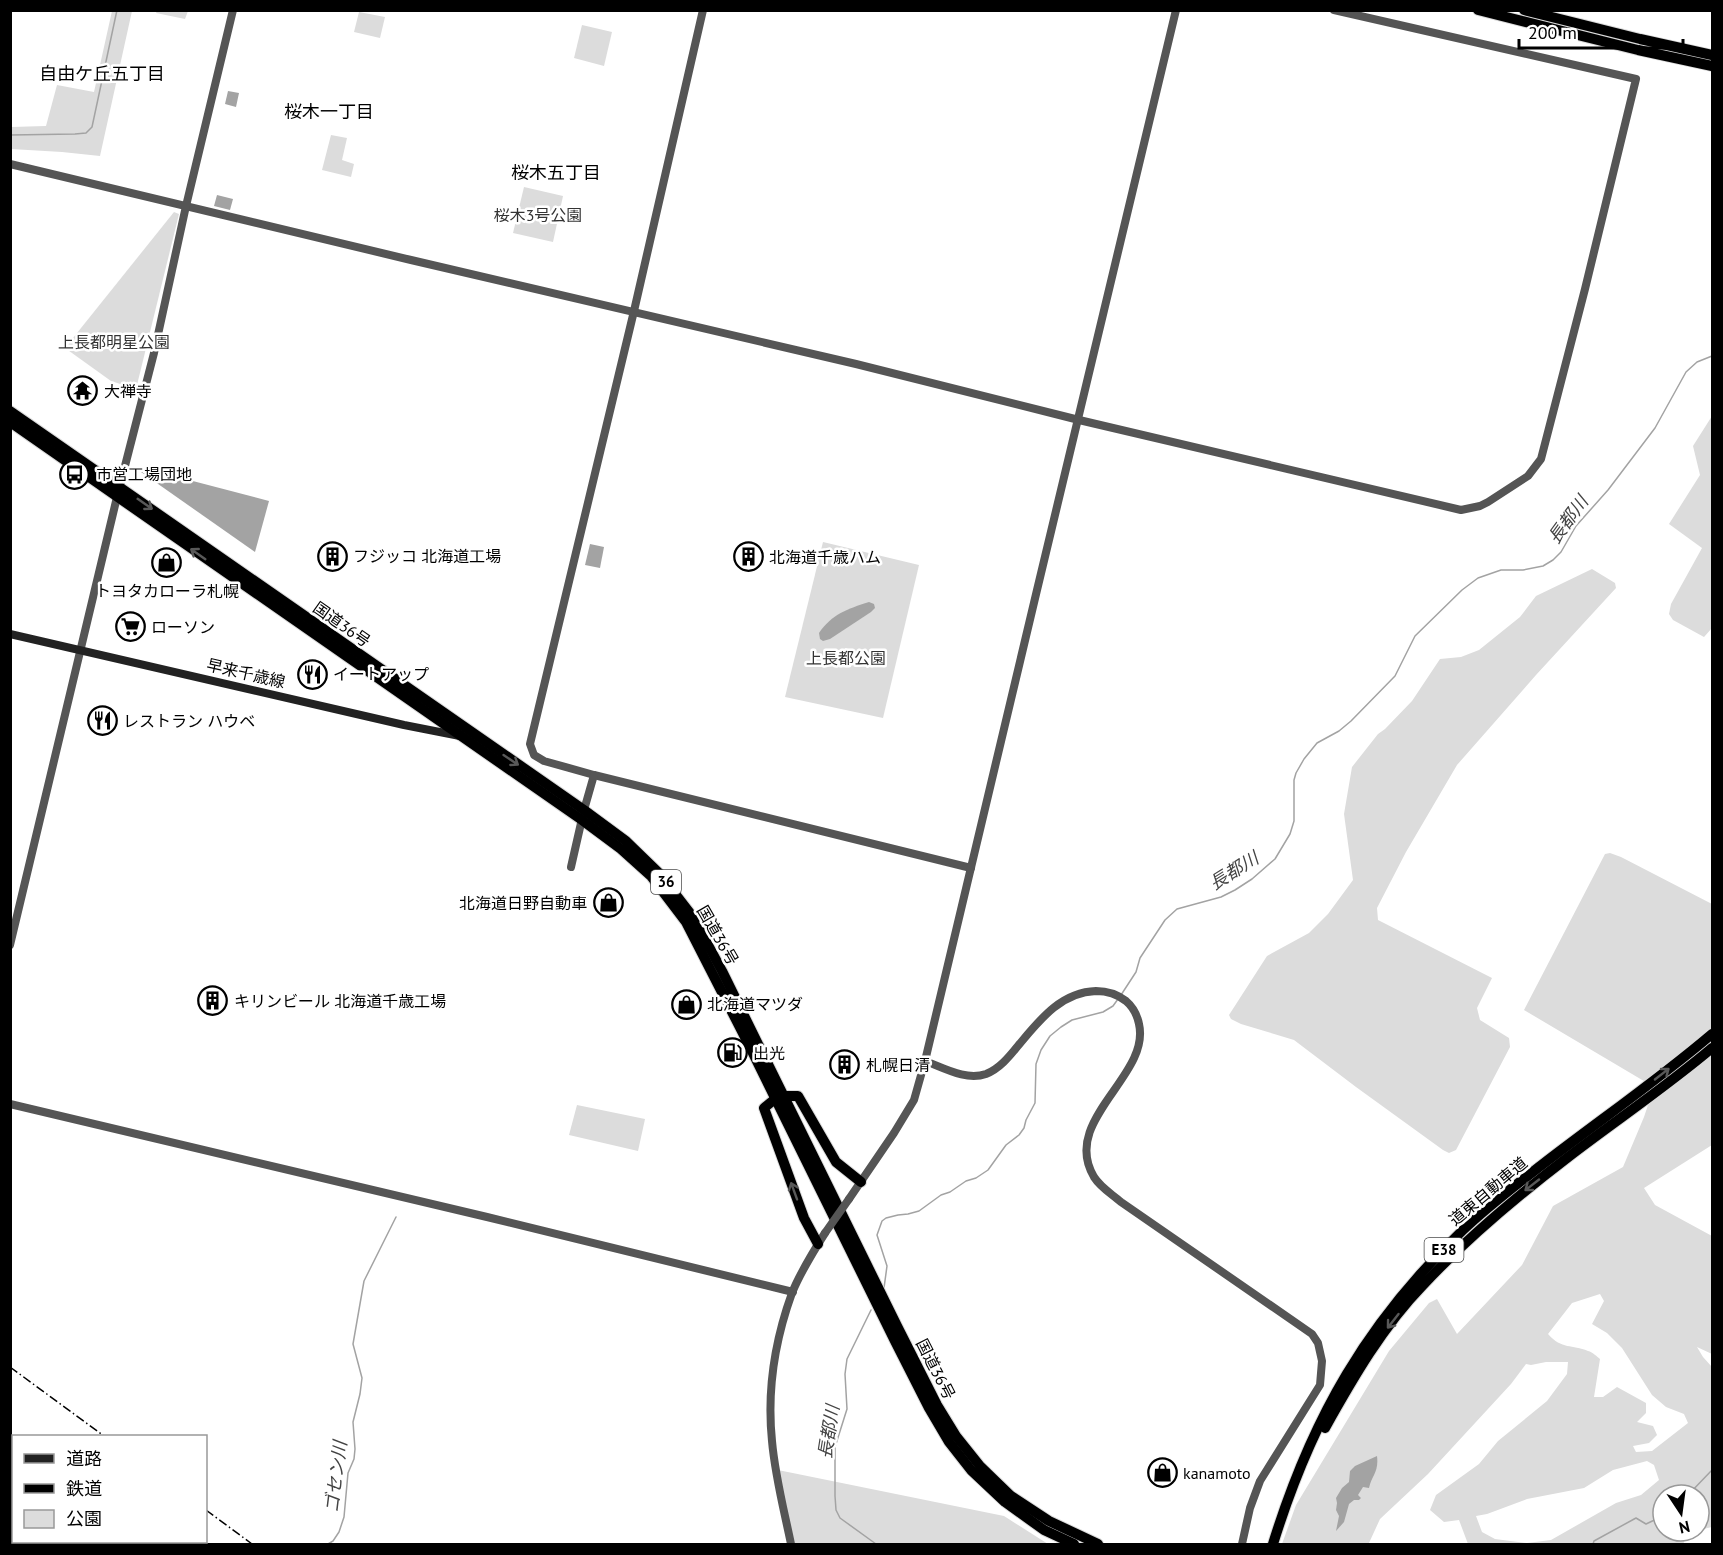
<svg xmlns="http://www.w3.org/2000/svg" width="1723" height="1555" font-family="'PT Sans','Noto Sans JP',sans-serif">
<rect width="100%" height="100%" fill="#fff"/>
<g fill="#dcdcdc" fill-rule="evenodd">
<path d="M112,11h20l-32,145 -38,-4 -51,-3v-22l35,-1 11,-41 37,7z"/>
<path d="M157,11v-1l31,1 -3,8 -29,-6z"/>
<path d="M359,12l26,5 -5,21 -26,-6z"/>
<path d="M582,25l30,7 -8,34 -30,-8z"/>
<path d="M331,135l16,3 -5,22 12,4 -3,13 -29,-7z"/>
<path d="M524,187l39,9 -10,46 -40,-9z"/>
<path d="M174,212l5,2 -43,175 -25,-8 -46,-33z"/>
<path d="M1712,416v212l-8,9 -31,-17 -4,-6 2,-10 31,-56 -33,-24 31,-49 -7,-29z"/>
<path d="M823,542l96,23 -36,153 -98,-21z"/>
<path d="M1592,569l23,14 1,5 -80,87 -79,90 -51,87 -29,56 1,12 114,58 -15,30 3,12 29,18 1,9 -54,103 -7,3 -6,-3 -87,-63 -62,-47 -53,-16 -10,-5 -2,-4 38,-59 42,-23 19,-19 25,-34 -9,-66 8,-47 26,-33 7,-5 27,-28 28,-42 21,-2 18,-7 41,-33 16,-21z"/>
<path d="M1610,853l11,4 91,47v241l-68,43 11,17 57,31v118l-15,-7 6,10 9,10v160l-13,3v-35h-36v36h34l-10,5 -4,8h-215l-9,-24 -15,2 -14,-12 6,-15 43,-31 19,-23 49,-40 20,-27 1,-12h-22l-15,3 -5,-1 -15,20 -83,90 -48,45 -11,24 2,1h-89l14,-39 93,-154 40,-48 8,-4 20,35 65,-69 31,-59 70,-39 21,-50 10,-30 -130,-77 81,-156zM1600,1294l4,7 -12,23 15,9 15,15 30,47 14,12 18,7 4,9 -36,28 -16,1 -3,-6 16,-3 8,-8 -4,-9 -16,-4 9,-9v-10l-29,-16 -14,10h-9l6,-38c-3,-2 -7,-7 -12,-8 -16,-7 -26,-1 -40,-17l24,-31zM1647,1461l7,4 5,15 -18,15 -25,8 -65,37 -24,3 -32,-4 -13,-7 -6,-16 11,-2 40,-15 57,-11 29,-18z"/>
<path d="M577,1105l68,14 -7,32 -69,-16z"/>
<path d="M773,1469l231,47 44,28h-259z"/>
<path d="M125,1542h59l-1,2h-59z"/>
</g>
<g fill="#a3a3a3">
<path d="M228,91l11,2 -3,14 -11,-3z"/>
<path d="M217,195l16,4 -3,11 -16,-4z"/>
<path d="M143,468l126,33 -14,51 -114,-80z"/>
<path d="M590,544l14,3 -4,21 -15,-3z"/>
<path d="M869,602l5,2 1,4 -4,4 -41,27 -7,2 -3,-2 -1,-6c13,-19 28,-24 50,-31z"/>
<path d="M1377,1456c2,16 -5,19 -8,32l-6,-1 -5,8 3,3 -2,2h-5l-5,4 -5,18 -8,9 3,-15 -3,-6 1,-7 -1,-5 6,-10 7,-6 1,-11 5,-5z"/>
</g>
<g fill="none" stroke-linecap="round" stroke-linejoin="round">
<g stroke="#a3a3a3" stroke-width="1.5">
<path d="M10,135l65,-1 11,-1 6,-6 25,-117"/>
<path d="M1121,995l15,-23 4,-14 25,-38 12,-11 44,-12 14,-7 17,-11 23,-20 15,-25 4,-13v-41l2,-7 8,-14 13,-16 22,-12 12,-10 44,-45 20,-40 47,-46 16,-12 23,-8h22l20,-4 10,-6 8,-8 15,-26 32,-36 47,-62 31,-56 11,-10 15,-6"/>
<path d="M884,1288l3,-22 -10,-31 5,-14 4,-3 12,-3 10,-1 11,-3 22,-16 9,-3 16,-11 10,-3 12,-8 18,-25 13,-10 5,-7 2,-8 9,-17 1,-39 5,-14 9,-14 11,-9 11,-7 31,-8 10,-6 5,-7"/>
<path d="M871,1310l-24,49 -2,15 2,35 -12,38v49l1,14 4,8 36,26"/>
<path d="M1688,1495l24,-25"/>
<path d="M328,1544l5,-3 6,-9 5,-15 4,-44 6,-14 1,-10 -2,-27 7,-28 2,-16 -9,-34 11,-63 32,-64"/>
<path d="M1593,1544l1,-3 42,-23 10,6 17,-8"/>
</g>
<defs>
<g id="trunk">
<path d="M10,411l574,399 42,31 33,32 34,44 29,54 175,355 40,79 19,31 24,30 31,30 38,25 49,23"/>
<path d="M10,422l572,398 39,29 30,27 35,46 63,123 146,296 34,67 20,34 22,28 34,32 39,28 30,14"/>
<path d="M783,1096h15l38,66 25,20"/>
<path d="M775,1099l-11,9 40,110 14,26"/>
</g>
<g id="motorway">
<path d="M1478,10l160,40 74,16"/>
<path d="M1524,10l116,29 72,16"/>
<path d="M1325,1428c28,-50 58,-102 98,-143 44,-47 93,-88 144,-127 48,-37 99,-71 145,-110"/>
<path d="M1273,1544c39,-126 94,-222 190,-314 25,-24 53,-45 80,-66 57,-44 115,-84 169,-130"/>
</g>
</defs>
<use href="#trunk" stroke="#dbdbdb" stroke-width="12"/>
<use href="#motorway" stroke="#dbdbdb" stroke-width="12"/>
<g stroke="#555" stroke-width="8">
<path d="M703,10l-69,301 -104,433 4,11 10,6 50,14 377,93"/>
<path d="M10,164l401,96 445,104 223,56 382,90 19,-4 8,-4 40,-26 13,-17 44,-170 51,-210 -302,-69"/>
<path d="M571,867l13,-57 10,-35"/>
<path d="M10,945l107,-448 37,-144 32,-147 47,-196"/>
<path d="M925,1061c19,7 41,20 61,13 13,-5 23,-17 31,-27 21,-25 43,-55 79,-56 10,0 21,3 30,10 7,6 11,13 13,23 12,52 -79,96 -45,153 7,11 18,17 27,25l191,132 6,9 4,18 -2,24 -60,96 -10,27 -8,36"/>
<path d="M10,1104l477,113 306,75"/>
<path d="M849,1199l45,-66 20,-33 11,-39c82,-351 168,-700 251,-1051"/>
<path d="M791,1544c-7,-34 -16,-68 -19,-103 -5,-49 3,-101 20,-148 8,-20 21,-41 33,-60"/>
</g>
<path stroke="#222" stroke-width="8" d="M10,634l394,91 56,11"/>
<use href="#trunk" stroke="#000" stroke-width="10"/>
<use href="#motorway" stroke="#000" stroke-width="10"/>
<g stroke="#000" stroke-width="1.5" stroke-dasharray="9 3 1.5 3" stroke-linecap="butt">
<path d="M10,1367l94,69"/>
<path d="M206,1510l46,34"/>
</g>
<path stroke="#555" stroke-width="8" d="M825,1233l24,-34"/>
</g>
<defs><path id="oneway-shaft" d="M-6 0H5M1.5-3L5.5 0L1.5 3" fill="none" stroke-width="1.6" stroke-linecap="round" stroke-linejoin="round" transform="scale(1.5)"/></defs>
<g stroke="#595959">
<use href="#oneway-shaft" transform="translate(145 504) rotate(35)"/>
<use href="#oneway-shaft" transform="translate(198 554) rotate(-145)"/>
<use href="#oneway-shaft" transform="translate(511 760) rotate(34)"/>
<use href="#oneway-shaft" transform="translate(1662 1074) rotate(-38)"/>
<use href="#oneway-shaft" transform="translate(1532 1185) rotate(142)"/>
<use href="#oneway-shaft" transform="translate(794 1191) rotate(-110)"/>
<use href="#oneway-shaft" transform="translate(1393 1321) rotate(128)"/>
</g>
<defs>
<symbol id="temple-ring" viewBox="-11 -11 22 22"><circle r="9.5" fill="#fff" stroke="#000" stroke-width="1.5"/><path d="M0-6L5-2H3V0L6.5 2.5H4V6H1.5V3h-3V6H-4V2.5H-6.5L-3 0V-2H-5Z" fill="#000"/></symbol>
<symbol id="bus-ring" viewBox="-11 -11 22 22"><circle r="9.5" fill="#fff" stroke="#000" stroke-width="1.5"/><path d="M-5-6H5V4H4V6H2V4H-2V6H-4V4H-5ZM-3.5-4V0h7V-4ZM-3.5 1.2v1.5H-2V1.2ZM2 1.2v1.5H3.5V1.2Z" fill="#000"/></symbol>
<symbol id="building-ring" viewBox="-11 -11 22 22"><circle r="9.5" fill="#fff" stroke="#000" stroke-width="1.5"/><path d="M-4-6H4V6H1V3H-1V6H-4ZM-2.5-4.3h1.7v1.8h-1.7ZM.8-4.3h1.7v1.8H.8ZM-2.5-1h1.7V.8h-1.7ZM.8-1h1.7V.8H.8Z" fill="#000"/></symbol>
<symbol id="shop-ring" viewBox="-11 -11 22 22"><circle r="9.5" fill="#fff" stroke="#000" stroke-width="1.5"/><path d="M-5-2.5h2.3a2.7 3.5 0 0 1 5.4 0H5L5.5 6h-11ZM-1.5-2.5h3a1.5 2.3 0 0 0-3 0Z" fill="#000"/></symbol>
<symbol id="supermarket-ring" viewBox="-11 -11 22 22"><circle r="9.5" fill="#fff" stroke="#000" stroke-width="1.5"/><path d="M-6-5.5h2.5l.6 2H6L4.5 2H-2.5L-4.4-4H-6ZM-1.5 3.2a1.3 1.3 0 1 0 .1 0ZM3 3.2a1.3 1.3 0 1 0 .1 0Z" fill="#000"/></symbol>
<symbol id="restaurant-ring" viewBox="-11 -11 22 22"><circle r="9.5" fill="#fff" stroke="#000" stroke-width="1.5"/><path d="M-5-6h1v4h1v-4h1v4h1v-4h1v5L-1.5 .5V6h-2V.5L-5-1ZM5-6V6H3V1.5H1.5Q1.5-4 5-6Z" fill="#000"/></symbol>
<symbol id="fuel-ring" viewBox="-11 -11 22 22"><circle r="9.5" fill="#fff" stroke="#000" stroke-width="1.5"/><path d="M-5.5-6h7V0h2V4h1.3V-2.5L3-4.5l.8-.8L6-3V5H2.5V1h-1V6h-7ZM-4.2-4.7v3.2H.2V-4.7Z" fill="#000"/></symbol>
</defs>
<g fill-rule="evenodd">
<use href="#temple-ring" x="66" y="374" width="33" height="33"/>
<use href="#bus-ring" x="58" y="458" width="33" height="33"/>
<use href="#building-ring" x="316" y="540" width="33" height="33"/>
<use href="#building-ring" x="732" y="540" width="33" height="33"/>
<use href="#shop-ring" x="150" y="546" width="33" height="33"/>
<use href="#supermarket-ring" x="114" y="610" width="33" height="33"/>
<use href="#restaurant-ring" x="296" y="658" width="33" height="33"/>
<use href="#restaurant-ring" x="86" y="704" width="33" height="33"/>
<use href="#shop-ring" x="592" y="886" width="33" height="33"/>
<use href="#building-ring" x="196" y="984" width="33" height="33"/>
<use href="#shop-ring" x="670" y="988" width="33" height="33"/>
<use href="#fuel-ring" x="716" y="1036" width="33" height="33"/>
<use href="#building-ring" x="828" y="1048" width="33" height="33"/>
<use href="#shop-ring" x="1146" y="1456" width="33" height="33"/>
</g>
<g text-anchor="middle" stroke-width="5" stroke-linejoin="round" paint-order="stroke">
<g fill="#fff" stroke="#4c4c4c" stroke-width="1.5">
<rect x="651" y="870" width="30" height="24" rx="4.5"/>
<rect x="1424.5" y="1238" width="39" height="24" rx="4.5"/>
</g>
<g font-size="15" font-weight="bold" fill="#000">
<text x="666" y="887">36</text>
<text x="1444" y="1255">E38</text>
</g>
<g font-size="16" fill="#333" stroke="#fff">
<text x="538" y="221">桜木3号公園</text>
<text x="114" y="348">上長都明星公園</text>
<text x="846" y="664">上長都公園</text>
</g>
<g font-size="16" fill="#000" stroke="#fff" text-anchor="start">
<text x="104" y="397">大禅寺</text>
<text x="96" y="480">市営工場団地</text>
<text x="353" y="562">フジッコ 北海道工場</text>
<text x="769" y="563">北海道千歳ハム</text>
<text x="167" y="597" text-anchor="middle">トヨタカローラ札幌</text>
<text x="151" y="633">ローソン</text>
<text x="333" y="680">イートアップ</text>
<text x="123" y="727">レストラン ハウベ</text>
<text x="587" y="909" text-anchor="end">北海道日野自動車</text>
<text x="234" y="1007">キリンビール 北海道千歳工場</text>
<text x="707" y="1010">北海道マツダ</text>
<text x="753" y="1059">出光</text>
<text x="866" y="1071">札幌日清</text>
<text x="1183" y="1479">kanamoto</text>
</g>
<g font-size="16" fill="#000" stroke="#fff">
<text transform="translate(342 624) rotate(35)" y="6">国道36号</text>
<text transform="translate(246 673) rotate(13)" y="6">早来千歳線</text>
<text transform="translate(718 935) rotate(60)" y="6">国道36号</text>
<text transform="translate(1488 1191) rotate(-40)" y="6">道東自動車道</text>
<text transform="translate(936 1369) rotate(63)" y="6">国道36号</text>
</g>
<g font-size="18" fill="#000" stroke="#fff">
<text x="102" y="80">自由ケ丘五丁目</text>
<text x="329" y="118">桜木一丁目</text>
<text x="556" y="179">桜木五丁目</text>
</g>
<g font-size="18" font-style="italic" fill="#444" stroke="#fff">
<text transform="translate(1568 520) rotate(-54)" y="6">長都川</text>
<text transform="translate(1234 871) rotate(-32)" y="6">長都川</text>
<text transform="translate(829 1432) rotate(-81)" y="6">長都川</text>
<text transform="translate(336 1477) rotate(-83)" y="6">ゴセン川</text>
</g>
</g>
<rect width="1723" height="1555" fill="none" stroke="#000000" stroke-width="24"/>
<rect x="12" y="1435" width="195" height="108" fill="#ffffff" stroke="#999999" stroke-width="1.5"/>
<rect x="24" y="1454" width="30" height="9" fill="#222222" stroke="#999999" stroke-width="1.5"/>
<text x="66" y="1465" font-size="18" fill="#000000">道路</text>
<rect x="24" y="1484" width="30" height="9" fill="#000000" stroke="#999999" stroke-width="1.5"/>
<text x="66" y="1495" font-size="18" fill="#000000">鉄道</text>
<rect x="24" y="1510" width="30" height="18" fill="#dcdcdc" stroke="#999999" stroke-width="1.5"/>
<text x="66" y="1525" font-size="18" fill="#000000">公園</text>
<g transform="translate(1681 1513) rotate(167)"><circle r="28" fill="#ffffff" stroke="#999999" stroke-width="1.5"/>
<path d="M0-4.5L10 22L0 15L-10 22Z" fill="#000000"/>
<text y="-9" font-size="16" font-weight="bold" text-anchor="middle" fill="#000000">N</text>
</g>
<path d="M1519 39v9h164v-9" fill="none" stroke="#000000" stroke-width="3"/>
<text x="1528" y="39" font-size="18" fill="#000000" stroke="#ffffff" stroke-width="4.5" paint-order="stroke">200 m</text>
</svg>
